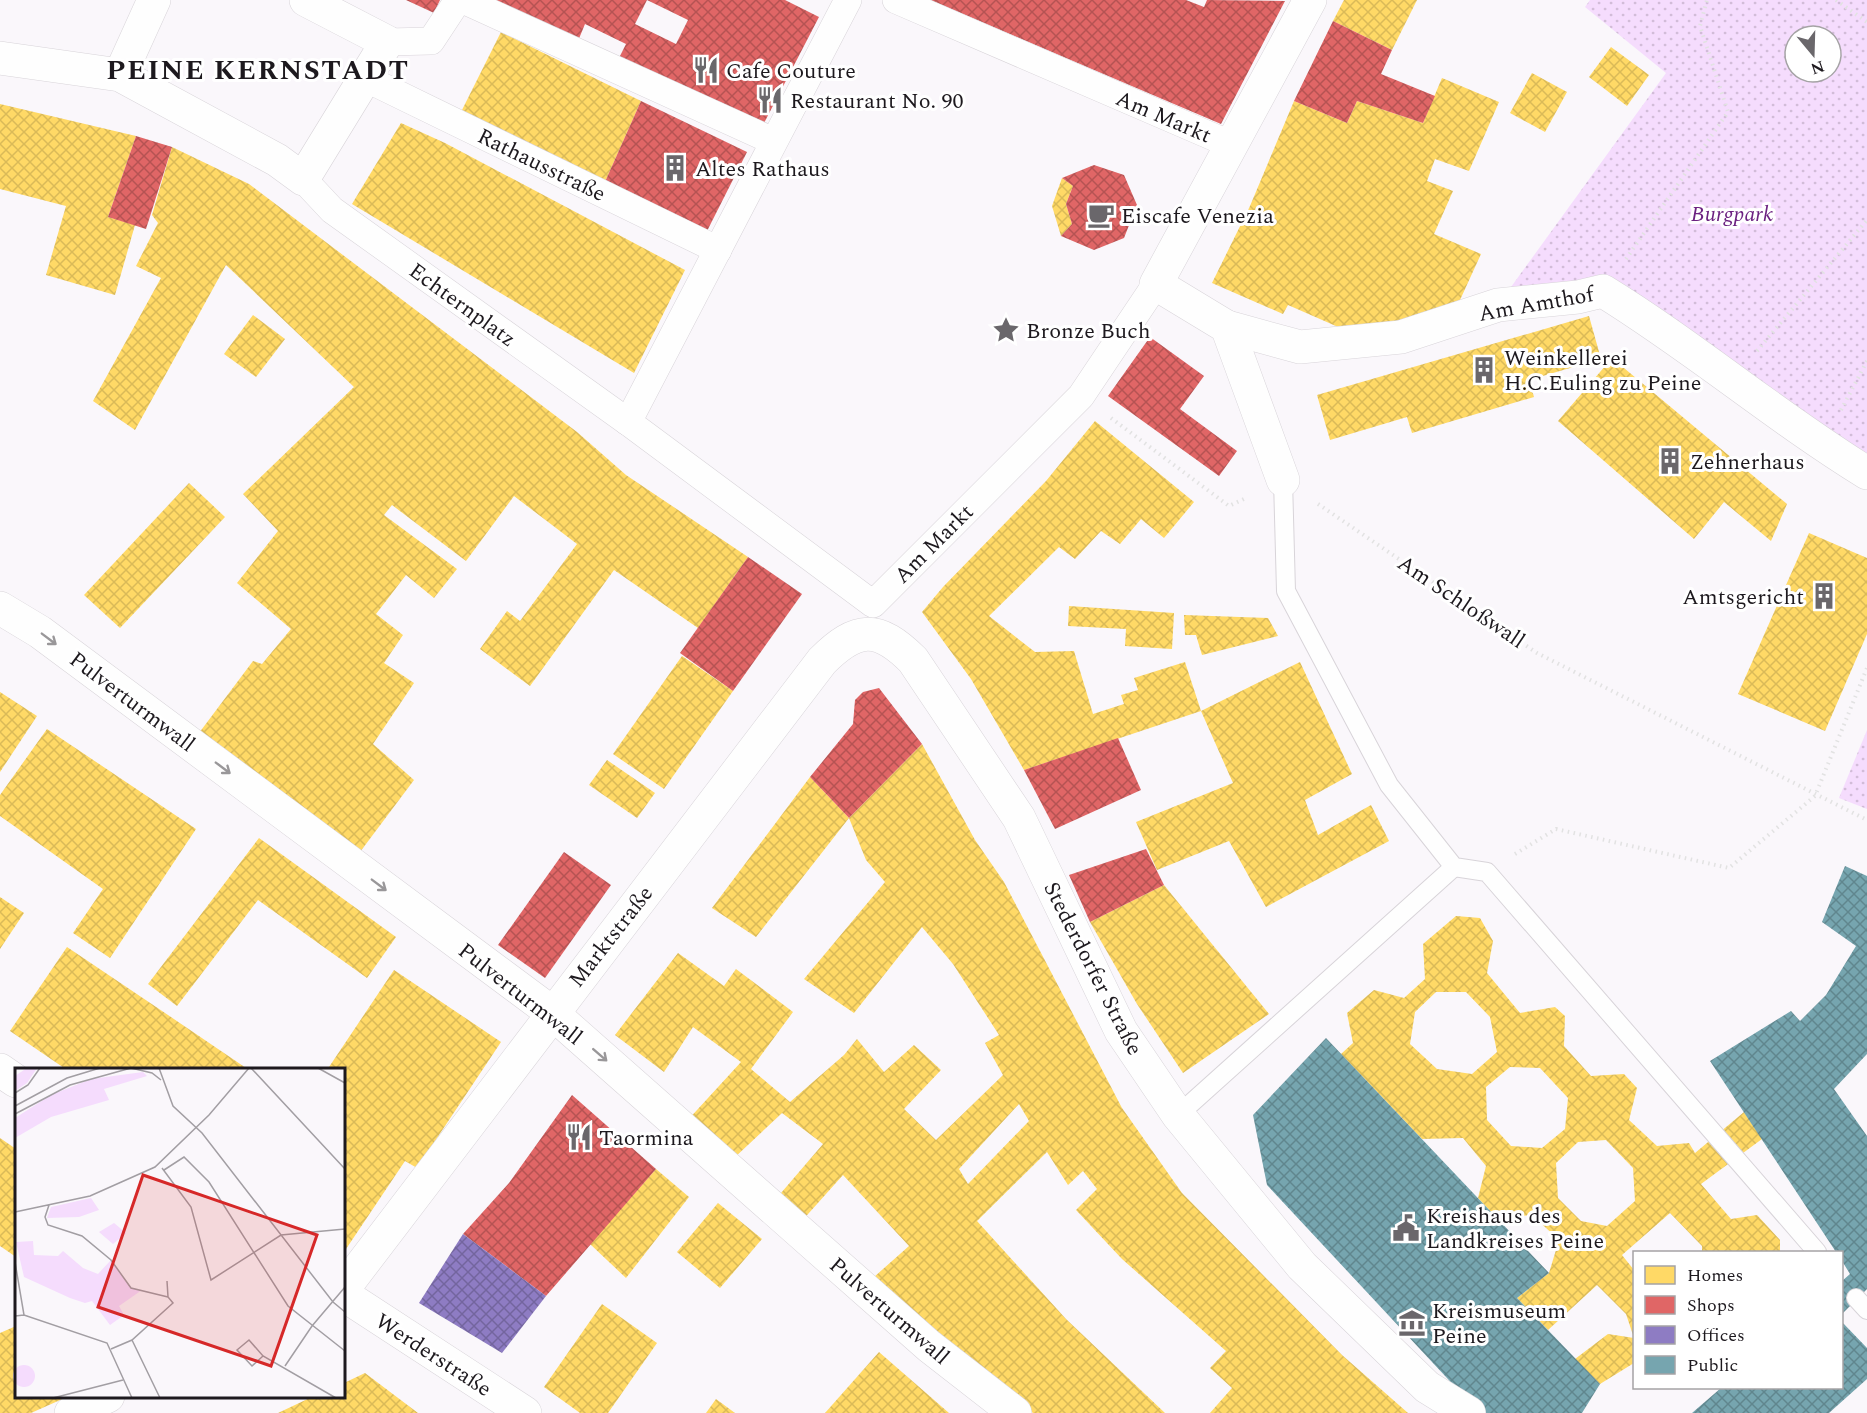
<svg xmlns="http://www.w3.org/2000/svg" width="1867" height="1413" font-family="Spectral,serif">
<defs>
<pattern id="grass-dots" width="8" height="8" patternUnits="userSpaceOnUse" patternTransform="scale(1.5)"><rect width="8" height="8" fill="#f5dcfd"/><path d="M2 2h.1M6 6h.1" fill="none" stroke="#d2bcd8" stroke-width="1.8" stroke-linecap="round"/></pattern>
<pattern id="homes-cross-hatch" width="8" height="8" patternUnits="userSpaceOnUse" patternTransform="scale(1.5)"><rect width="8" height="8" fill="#ffd966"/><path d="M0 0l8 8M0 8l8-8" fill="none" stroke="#daba58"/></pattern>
<pattern id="shops-cross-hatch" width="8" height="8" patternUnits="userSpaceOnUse" patternTransform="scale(1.5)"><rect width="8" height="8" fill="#e06666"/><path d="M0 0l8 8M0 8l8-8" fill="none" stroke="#b55353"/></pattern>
<pattern id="offices-cross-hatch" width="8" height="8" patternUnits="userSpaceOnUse" patternTransform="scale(1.5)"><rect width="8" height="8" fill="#8e7cc3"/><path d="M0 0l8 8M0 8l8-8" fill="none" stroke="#73659e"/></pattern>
<pattern id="public-cross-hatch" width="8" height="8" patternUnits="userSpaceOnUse" patternTransform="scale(1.5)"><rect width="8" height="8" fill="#76a5af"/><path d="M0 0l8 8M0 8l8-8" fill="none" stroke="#60868e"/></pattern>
</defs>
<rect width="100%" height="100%" fill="#faf7fb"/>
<g fill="url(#grass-dots)" fill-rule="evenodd">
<path d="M1590,0h277v473l-264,-182 -105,14 168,-232 -81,-66zM1795,36h36v36h-36z"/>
<path d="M1867,730v79l-28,-11z"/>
</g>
<g fill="url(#homes-cross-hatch)" fill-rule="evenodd">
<path d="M1344,0h73l-25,50 -59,-29z"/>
<path d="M501,32l140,69 -37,83 -143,-72z"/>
<path d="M1611,47l38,28 -22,31 -38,-29z"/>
<path d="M1532,73l35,19 -22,40 -35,-19z"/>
<path d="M1442,78l57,24 -30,69 -34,-12 -8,22 26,10 -19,43 47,20 -26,57 -110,19 -57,-25 -5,9 -71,-31 38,-77 44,-105 53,22 10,-22 66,22z"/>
<path d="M0,104l136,32 -28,81 27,8 -20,70 -69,-20 20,-69 -66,-17z"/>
<path d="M401,123l44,20 240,127 -51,103 -282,-169z"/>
<path d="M172,147l77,37 328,248 49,43 122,82 -50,71 -84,-58 -84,116 -50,-37 27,-38 13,10 57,-77 -63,-48 -48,65 -74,-56 -8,10 73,54 -23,29 -28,-23 -30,39 27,21 -19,28 30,20 -41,61 41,36 -54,72 -161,-119 54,-72 9,3 29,-35 -54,-46 41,-52 -35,-37 111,-107 -128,-122 -91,165 -42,-29 68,-123 -25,-12 22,-43 -6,-8z"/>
<path d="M1062,178l11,8 -7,18 6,20 -11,12 -9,-30z"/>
<path d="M253,315l32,24 -29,38 -32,-23z"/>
<path d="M1589,316l12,43 -72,21 5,17 -122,36 -5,-16 -77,23 -13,-45z"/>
<path d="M1612,358l175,146 -16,37 -47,-39 -30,37 -136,-118z"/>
<path d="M1095,421l99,81 -30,36 -23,-19 -21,25 -19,-13 -26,28 -16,-12 -70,69 46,36 39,-1 19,63 31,-10 -3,-9 17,-5 -4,-12 51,-16 16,49 -177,59 -53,-91 -49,-67 21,-25 103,-106z"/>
<path d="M189,483l36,34 -105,111 -36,-33z"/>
<path d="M1809,533l58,25v76l-42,97 -87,-37z"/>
<path d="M1069,606l105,7 -2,36 -47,-3 1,-17 -58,-3z"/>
<path d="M1184,615l84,3 10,18 -76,19 -6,-20h-11z"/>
<path d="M682,656l51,35 -69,98 -51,-35z"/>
<path d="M1300,662l52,112 -47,26 13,35 53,-30 18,36 -123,66 -37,-66 -72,29 -21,-48 97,-39 -32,-72z"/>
<path d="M0,692l37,24 -37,56z"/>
<path d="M47,729l149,100 -86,129 -37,-25 30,-44 -103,-73v-21z"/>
<path d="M922,744l53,96 29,42 118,226 60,85 160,162 66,58h-198l22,-25 -22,-20 16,-17 -104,-92 -46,-49 21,-21 -14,-18 -15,14 -21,-33 -70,69 89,98 99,94h-132l-159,-136 35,-31 -66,-71 -43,48 -25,-23 48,-56 -41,-31 -49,46 -47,-37 55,-60 -48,-35 -29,45 -49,-37 63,-82 46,33 12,-17 57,43 -42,57 39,33 54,-47 13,-16 27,33 30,-27 27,25 -37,39 32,31 67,-65 -18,-32 14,-8 -46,-71 -31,-37 -68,86 -50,-34 81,-97 -19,-22 -17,-42 -93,119 -44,-29 98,-131 39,41zM1019,1104l10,17 -61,63 -9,-15z"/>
<path d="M607,760l48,33 -18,25 -48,-33z"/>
<path d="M259,838l137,99 -29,41 -109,-78 -81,106 -29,-22z"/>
<path d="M1164,885l105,129 -86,59 -46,-69 -47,-82z"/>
<path d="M0,897l24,16 -24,36z"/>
<path d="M1456,916l24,2 13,23 -6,32 33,40 35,-6 10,9 -1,30 27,30 33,-2 13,14 -8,32 28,26 32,-3 6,10 49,-41 18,27 -61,45 30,35 26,-4 23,25v12h-78v-6l-32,-33 -48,42 12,15v93l-34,21 -25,-25 33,-25 26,4 -8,-24 -29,-29 -49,45 -31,-32 32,-25 10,-33 -27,-25 -35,3 -19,-20 8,-32 -23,-28 -41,1 -81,-85 12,-11 -6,-30 27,-23 30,8 21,-19 -2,-35zM1436,992h30l24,25 7,35 -25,22 -35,-5 -27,-25 5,-32zM1510,1067l30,1 28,30 -3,31 -23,19 -31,-2 -24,-26 -1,-33zM1606,1140l27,28 2,33 -28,25 -26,-5 -23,-23 -2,-35 22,-21z"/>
<path d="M67,947l101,68 81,55h-182l-57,-39z"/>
<path d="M394,970l107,72 -84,126 -12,-7 -61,91v-182h-17z"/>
<path d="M0,1138l16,11v108l-16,-11z"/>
<path d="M656,1169l33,28 -63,81 -36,-34z"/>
<path d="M718,1203l44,36 -42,49 -43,-36z"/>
<path d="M602,1304l55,39 -49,70h-28l-36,-26z"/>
<path d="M16,1326v70l51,1 -36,16h-31v-80z"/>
<path d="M879,1352l70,61h-124z"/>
<path d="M365,1373l53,40h-140l36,-17h30v-13z"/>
<path d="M716,1399l19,14h-29z"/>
</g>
<g fill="url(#shops-cross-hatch)">
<path d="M406,0h34l-6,13z"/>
<path d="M492,0h155l-12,24 41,20 12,-24 -41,-20h138l34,17 -56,108 -145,-65 8,-16 -41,-20 -7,17z"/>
<path d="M930,0h256l18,7 3,-7 78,1 -64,123z"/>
<path d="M1333,21l59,29 -11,24 54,22 -12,27 -66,-22 -10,22 -53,-22z"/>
<path d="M641,101l106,51 -42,83 -101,-51z"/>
<path d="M136,136l36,11 -26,82 -38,-12z"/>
<path d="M1094,165l30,10 13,30 -13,33 -30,12 -33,-14 11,-12 -6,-20 7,-18 -11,-8z"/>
<path d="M1150,337l54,39 -24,33 57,42 -18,25 -111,-80z"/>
<path d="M748,557l54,37 -69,97 -53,-38z"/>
<path d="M879,688l43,56 -73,74 -39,-41 43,-53 2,-24 8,-8z"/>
<path d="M1118,738l23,52 -86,39 -31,-59z"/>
<path d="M1146,849l18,36 -74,37 -21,-47z"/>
<path d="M564,852l47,33 -66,93 -47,-33z"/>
<path d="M572,1095l84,74 -110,127 -83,-62 46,-51z"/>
</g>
<path fill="url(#offices-cross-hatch)" d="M463,1234l83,62 -44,57 -83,-50z"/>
<g fill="url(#public-cross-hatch)">
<path d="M1845,866l22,10v178l-33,35 33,47v153l-25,25v-33l8,-7 -8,-13v-9h-6l-126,-191 81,-50 9,10 26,-26 30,-49 -34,-24z"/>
<path d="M1326,1038l223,235 -32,25 83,86 -18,29h-98l-10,-6 -207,-222 -14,-70z"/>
<path d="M1842,1322l25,26v31l-38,34h-137l29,-25h121z"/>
</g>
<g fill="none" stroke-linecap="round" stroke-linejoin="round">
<defs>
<g id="service">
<path d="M1283,480l3,111 103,194 65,82 33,5 330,380"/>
<path d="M1178,1115l276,-248"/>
<path d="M1856,1298l11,12"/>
</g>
<g id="pedestrian">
<path d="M463,0l310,141"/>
<path d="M848,0l-220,422 245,182 208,-208 75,-112"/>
<path d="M896,0l336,145"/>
<path d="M387,42l44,-1 27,-41"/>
<path d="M365,78l353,172"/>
<path d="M303,179l29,31 296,212"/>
</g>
<g id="minor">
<path d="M0,58l120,17 157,85 26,19 84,-137 -81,-42"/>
<path d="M120,75l34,-75"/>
<path d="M1227,327l73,20 101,-10 97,-32 80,-8 25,-6c91,56 173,126 264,182"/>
<path d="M1283,480l-56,-153 -71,-43 154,-284"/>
<path d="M0,608l40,24 511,380 378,334 86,67"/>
<path d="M344,1288l478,-627c35,-35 56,-36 91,-1l106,158 102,213 57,84 124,151 125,121 42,26"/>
<path d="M71,1413l37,-17"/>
</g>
<g id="tertiary">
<path d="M0,1070l16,11"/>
<path d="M344,1295l181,118"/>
</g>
</defs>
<use href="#service" stroke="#d8d4d9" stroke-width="20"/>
<use href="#pedestrian" stroke="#d8d4d9" stroke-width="28"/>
<use href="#minor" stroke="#d8d4d9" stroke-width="34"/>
<use href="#tertiary" stroke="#d8d4d9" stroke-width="34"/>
<g stroke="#e2e2e2" stroke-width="4" stroke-dasharray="1.5 4.5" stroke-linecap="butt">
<path d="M1836,0l31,22"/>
<path d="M1626,259l102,-147 -28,-86 7,-26"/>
<path d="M1757,351l110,-131"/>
<path d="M1841,410l26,-49"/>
<path d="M1111,418l118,88 17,-8"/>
<path d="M1318,504l219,149 330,167"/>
<path d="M1515,854l41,-25 173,39 86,-72 52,-128"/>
</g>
<use href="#service" stroke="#fefefe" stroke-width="18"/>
<use href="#pedestrian" stroke="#fefefe" stroke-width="27"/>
<use href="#minor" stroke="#fefefe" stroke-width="33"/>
<use href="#tertiary" stroke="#fefefe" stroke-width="33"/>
</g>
<defs><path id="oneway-shaft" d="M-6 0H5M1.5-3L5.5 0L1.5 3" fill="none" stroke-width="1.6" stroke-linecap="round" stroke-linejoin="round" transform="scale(1.5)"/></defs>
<g stroke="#999799">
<use href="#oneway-shaft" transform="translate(49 639) rotate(37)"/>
<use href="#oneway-shaft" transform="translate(223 768) rotate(37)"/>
<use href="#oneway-shaft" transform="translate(379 885) rotate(37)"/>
<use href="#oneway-shaft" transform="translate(600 1055) rotate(41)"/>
</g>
<defs>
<symbol id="restaurant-bare" viewBox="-9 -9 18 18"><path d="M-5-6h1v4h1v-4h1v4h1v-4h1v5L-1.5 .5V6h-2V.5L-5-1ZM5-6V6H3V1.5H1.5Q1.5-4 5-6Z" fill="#6a676b" stroke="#fff" stroke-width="2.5" paint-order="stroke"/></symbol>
<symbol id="building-bare" viewBox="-9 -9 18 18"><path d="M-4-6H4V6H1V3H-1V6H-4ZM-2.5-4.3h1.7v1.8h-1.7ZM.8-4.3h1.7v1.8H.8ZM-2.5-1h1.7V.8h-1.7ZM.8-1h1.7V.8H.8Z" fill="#6a676b" stroke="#fff" stroke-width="2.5" paint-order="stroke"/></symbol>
<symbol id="cafe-bare" viewBox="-9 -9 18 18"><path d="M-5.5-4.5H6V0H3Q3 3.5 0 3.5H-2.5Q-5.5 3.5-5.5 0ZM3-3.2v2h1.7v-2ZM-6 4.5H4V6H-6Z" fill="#6a676b" stroke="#fff" stroke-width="2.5" paint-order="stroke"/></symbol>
<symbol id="sight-bare" viewBox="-9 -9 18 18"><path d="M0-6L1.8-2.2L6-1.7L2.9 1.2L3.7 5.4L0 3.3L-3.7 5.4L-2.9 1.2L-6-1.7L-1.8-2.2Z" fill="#6a676b" stroke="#fff" stroke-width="2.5" paint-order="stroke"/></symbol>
<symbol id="civic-bare" viewBox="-9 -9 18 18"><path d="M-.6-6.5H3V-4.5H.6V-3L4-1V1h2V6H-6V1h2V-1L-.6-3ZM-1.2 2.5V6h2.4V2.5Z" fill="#6a676b" stroke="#fff" stroke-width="2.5" paint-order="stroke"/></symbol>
<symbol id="museum-bare" viewBox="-9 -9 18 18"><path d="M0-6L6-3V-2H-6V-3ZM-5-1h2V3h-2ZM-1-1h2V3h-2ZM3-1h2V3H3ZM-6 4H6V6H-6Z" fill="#6a676b" stroke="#fff" stroke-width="2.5" paint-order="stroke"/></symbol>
</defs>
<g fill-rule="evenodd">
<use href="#restaurant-bare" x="687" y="51" width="38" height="38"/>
<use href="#restaurant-bare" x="751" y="81" width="38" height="38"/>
<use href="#building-bare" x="656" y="149" width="38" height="38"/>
<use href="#cafe-bare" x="1082" y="196" width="38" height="38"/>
<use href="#sight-bare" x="987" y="311" width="38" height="38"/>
<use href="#building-bare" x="1465" y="351" width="38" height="38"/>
<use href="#building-bare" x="1651" y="442" width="38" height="38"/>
<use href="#building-bare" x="1805" y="577" width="38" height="38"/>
<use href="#restaurant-bare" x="560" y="1118" width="38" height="38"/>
<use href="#civic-bare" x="1387" y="1209" width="38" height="38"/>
<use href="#museum-bare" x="1393" y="1304" width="38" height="38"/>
</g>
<g text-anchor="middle" stroke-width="6" stroke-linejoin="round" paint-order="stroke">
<g font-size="22" fill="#1d191e" stroke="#fff" text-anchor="start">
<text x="726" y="78">Cafe Couture</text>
<text x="790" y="108">Restaurant No. 90</text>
<text x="695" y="176">Altes Rathaus</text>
<text x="1121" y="223">Eiscafe Venezia</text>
<text x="1026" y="338">Bronze Buch</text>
<text x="1504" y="365">Weinkellerei<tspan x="1504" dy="25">H.C.Euling zu Peine</tspan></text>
<text x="1690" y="469">Zehnerhaus</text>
<text x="1804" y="604" text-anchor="end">Amtsgericht</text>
<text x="599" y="1145">Taormina</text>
<text x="1426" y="1223">Kreishaus des<tspan x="1426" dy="25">Landkreises Peine</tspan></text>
<text x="1432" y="1318">Kreismuseum<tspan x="1432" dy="25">Peine</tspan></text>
</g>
<g font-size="22" fill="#1d191e" stroke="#fff">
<text transform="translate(1164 116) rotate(23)" y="8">Am Markt</text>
<text transform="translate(542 164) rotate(26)" y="8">Rathausstraße</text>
<text transform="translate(1536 303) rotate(-10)" y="8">Am Amthof</text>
<text transform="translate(463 304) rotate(36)" y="8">Echternplatz</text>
<text transform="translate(933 543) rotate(-45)" y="8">Am Markt</text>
<text transform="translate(1462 601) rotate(34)" y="8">Am Schloßwall</text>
<text transform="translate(133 701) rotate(37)" y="8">Pulverturmwall</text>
<text transform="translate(610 936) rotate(-52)" y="8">Marktstraße</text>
<text transform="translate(1094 968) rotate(63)" y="8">Stederdorfer Straße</text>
<text transform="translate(521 993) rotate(38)" y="8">Pulverturmwall</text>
<text transform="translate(890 1310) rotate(41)" y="8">Pulverturmwall</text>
<text transform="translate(434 1354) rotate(33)" y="8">Werderstraße</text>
</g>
<g font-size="22" font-style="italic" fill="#6c2281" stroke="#fff">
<text x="1732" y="221">Burgpark</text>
</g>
<g font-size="28" font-weight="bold" letter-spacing="1.5" fill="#1d191e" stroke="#fff">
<text x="258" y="79">PEINE KERNSTADT</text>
</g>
</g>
<g transform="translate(15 1068)">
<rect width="330" height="330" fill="#faf7fb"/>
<path d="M99,155l12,10 -13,11 -14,-12zM18,173l1,14 24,1 5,-5 20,17 15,6 13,-14 20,28 11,2 -23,16 5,9 -14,10 -18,-24 -7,2 -15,-5 -46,-21 -8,-35z" fill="#f5dcfd"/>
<path d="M12,0h10l-10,15 -12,8v-15zM128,4l4,4 -43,13 5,11 -58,17 -36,21v-20l36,-23 40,-16zM76,130l8,12 -20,7 -32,1 4,-11z" fill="#f5dcfd"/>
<path d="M-2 308a11 11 0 1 1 22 0a11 11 0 1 1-22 0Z" fill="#f5dcfd"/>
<path fill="none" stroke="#a29ea3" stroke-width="1.5" d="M116,0l21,5 9,7M144,0l14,38 29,27 131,169 12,10M236,0l94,101M303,0l27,15M0,25l13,-8 12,-17M0,38l52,-28 33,-10M0,46l55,-29 61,-17M147,100l29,39 20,73 70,-45 64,-6M149,102l20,-13 25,25 79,124 57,45M34,137l-4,12 3,8 34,11 29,24 20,28 37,9M0,144l75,-16 65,-29 54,-52 40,-47M0,194l9,53M0,248l9,-1 83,28 25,55M117,272l28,58M96,281l21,-9 41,-37 -5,-6 -1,-16M248,288l-11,10 -15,-16 12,-10 14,16 73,42M270,298l27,-40 33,-39M38,330l70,-18"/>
<path fill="#d62828" fill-opacity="0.15" stroke="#d62828" stroke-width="3" d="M128,107l174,60 -46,131 -173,-59z"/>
<rect width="330" height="330" fill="none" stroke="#1d191e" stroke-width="3"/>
</g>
<rect x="1633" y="1251" width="210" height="138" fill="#ffffff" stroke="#a5a3a5" stroke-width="1.5"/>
<rect x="1645" y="1266" width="30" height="18" fill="#ffd966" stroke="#a5a3a5" stroke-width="1.5"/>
<text x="1687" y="1281" font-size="18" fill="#1d191e">Homes</text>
<rect x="1645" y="1296" width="30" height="18" fill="#e06666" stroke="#a5a3a5" stroke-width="1.5"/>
<text x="1687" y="1311" font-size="18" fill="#1d191e">Shops</text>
<rect x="1645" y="1326" width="30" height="18" fill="#8e7cc3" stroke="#a5a3a5" stroke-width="1.5"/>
<text x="1687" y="1341" font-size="18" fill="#1d191e">Offices</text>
<rect x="1645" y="1356" width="30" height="18" fill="#76a5af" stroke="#a5a3a5" stroke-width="1.5"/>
<text x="1687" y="1371" font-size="18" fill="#1d191e">Public</text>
<g transform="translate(1813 54) rotate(161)"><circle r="28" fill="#ffffff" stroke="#a5a3a5" stroke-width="1.5"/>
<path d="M0-4.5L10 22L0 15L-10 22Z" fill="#6a676b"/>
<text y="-9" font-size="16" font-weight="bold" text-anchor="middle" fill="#1d191e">N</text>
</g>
</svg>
